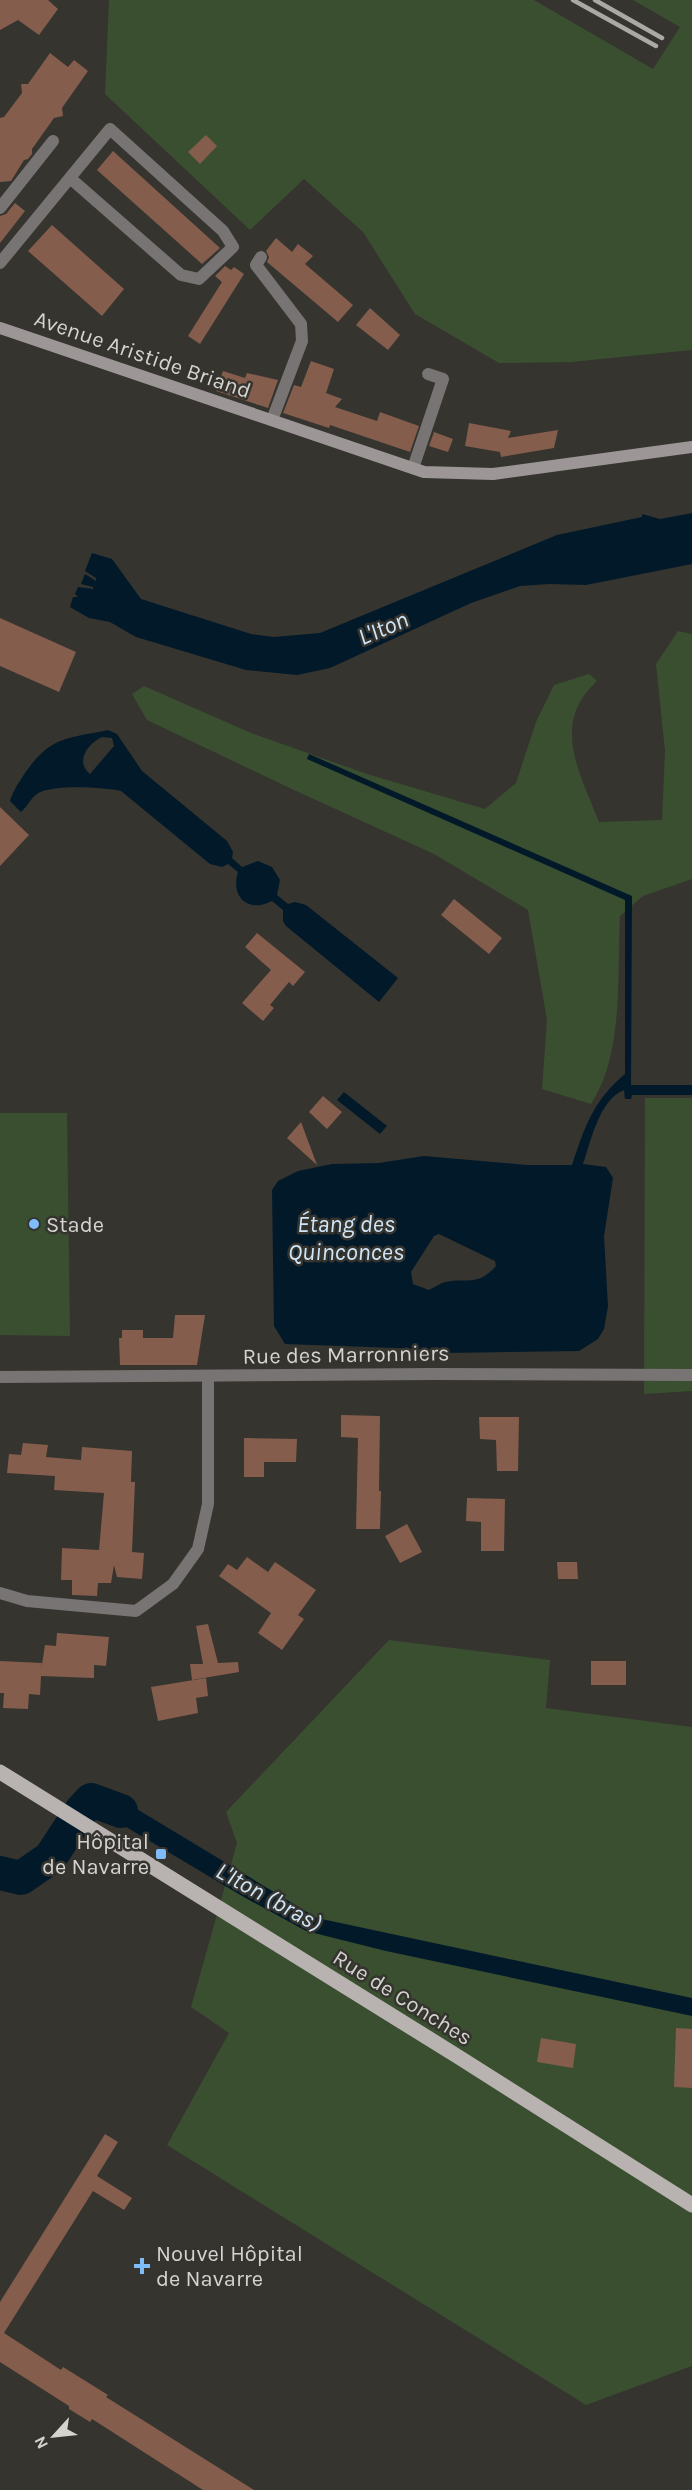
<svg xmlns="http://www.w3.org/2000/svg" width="692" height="2490" font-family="Karla,sans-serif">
<rect width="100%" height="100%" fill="#35342f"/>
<g fill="#3a4f30">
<path d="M109,0h425l119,69 27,-42 -47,-27h59v350l-121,12 -72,1 -84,-49 -52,-82 -59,-53 -54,51 -145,-136z"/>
<path d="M678,631l14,3v245l-49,17 -23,20c-3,59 4,138 -29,188l-49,-15 5,-69 -19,-110 -94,-56 -140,-64 -147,-70 -15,-26 12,-8 107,47 116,41 118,35 31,-26 20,-61 18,-37 35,-11 8,7c-47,43 -17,92 2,141l63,-2 3,-69 -9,-87z"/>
<path d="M645,1098h47v293l-48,3z"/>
<path d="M0,1113h67l3,223 -70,-1z"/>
<path d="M389,1640l161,20 -4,48 146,19v639l-106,39 -419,-260 62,-112 -38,-26 46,-164 -11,-31z"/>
</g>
<g fill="#02192a" fill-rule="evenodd">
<path d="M692,513v51l-106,21 -37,-1 -29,2 -49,17 -141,65 -33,7 -51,-5 -110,-33 -26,-15 -21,-4 -19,-11 3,-10h5l-3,-3 3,-7 15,2v-2l-12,-3 4,-10 11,7v-3l-11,-7 7,-18 20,6 29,40 110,35 23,3 46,-4 237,-98 85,-18v-3l18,5z"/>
<path d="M108,730l9,4 25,37 85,70 6,11 -1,6 10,9 16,-6 14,6 8,13 -3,15 11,9 7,-2 11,3 92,73 -19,24 -93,-76 -3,-5v-11l-11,-9c-23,12 -42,-3 -34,-29l-10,-8 -6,3 -12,-3 -89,-73c-17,-4 -71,-7 -84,3 -7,5 -10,13 -16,18l-11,-11c3,-10 8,-17 13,-25 27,-40 42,-37 85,-46zM102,737l10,1 2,8 -24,28c-15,-12 -3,-30 12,-37z"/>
<path d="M309,754l323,142 -1,189h61v10h-60l-1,4h-6l-1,-9c-25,10 -33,51 -41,74l23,3 7,11 -9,58 4,70 -4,23 -6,10 -19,12 -133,2 -23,-4 -138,-5 -11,-18 -2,-136 6,-9 20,-10 34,-7 47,-1 45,-7 103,9h45c13,-39 21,-64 53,-91v-174l-318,-141zM439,1234l56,27 1,5c-20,23 -33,10 -54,17 -4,2 -9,5 -13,7l-16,-6 -2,-12 23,-36z"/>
<path d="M344,1092l43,34 -7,8 -43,-34z"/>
<path d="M102,1788l215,130 375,80v18l-306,-65 -80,-20 -64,-35 -146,-87 -7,7 -15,-9 6,-13z"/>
<path d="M57,1830l15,10 -9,16 -34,28h-29v-19c34,3 39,-9 57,-35z"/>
</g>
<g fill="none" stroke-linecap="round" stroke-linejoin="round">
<path stroke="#02192a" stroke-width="34" d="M0,1873l21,5 29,-20 31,-47 10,-11 30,11"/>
</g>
<g fill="#845d4d">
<path d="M0,0h48l10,9 -19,26 -21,-15 -18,10z"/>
<path d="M50,53l18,14 6,-7 14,11 -26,37 1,8 -9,2 -22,31v5l-4,5 -4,1 -13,21 -11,1v-64l4,-1 18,-24 -1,-9h7z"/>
<path d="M206,135l11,11 -17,18 -12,-12z"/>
<path d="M113,151l107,97 -18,16 -105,-94z"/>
<path d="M15,203l10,8 -25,32v-27l6,-2z"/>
<path d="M52,225l72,64 -22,27 -74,-65z"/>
<path d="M276,238l16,14 6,-8 15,12 -8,8 48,41 -15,17 -71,-60 2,-5 -3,-6z"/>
<path d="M225,266l6,4 3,-3 10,7 -44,70 -12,-8 34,-54 -7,-6z"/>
<path d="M370,308l30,27 -12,15 -32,-25z"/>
<path d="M311,361l23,8 -8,24 16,6 -7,8 42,14 3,-9 39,14 -9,26 -80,-27 -1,3 -46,-15 11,-28 7,2z"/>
<path d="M223,371l22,7 2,-5 31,7 -10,28 -52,-17z"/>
<path d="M469,423l42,8 -3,7 50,-8 -4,18 -53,9 -1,-5 -35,-6z"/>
<path d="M434,432l19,7 -5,13 -19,-6z"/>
<path d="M0,618l76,34 -17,40 -59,-26z"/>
<path d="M0,807l29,28 -29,31z"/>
<path d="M454,899l48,39 -13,16 -48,-39z"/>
<path d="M257,933l48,39 -12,14 -4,-4 -19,23 4,3 -11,13 -21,-18 29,-33 -26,-23z"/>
<path d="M323,1096l19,16 -15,17 -18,-17z"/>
<path d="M301,1122l16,43 -30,-27z"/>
<path d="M175,1315h30l-8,50h-77l-1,-27h3v-8h21v8h30z"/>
<path d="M341,1415l39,1 -1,75h2l-1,38h-24l2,-91 -17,-1z"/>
<path d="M479,1417h40l-1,54h-21l-1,-31 -16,-1z"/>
<path d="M244,1438l53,1 -1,23h-32v15h-20z"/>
<path d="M23,1443l25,2 -2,12 35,3 1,-13 50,4 -1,31h4l-3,70 12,1 -2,26 -25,-2 -3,-12 -3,18h-13l-1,13 -25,-1v-15h-11l1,-32 37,2 5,-57 -50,-3 1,-14 -48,-3 2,-19 12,1z"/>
<path d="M467,1498l38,1 -1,52h-23v-29l-15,-1z"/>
<path d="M407,1524l15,28 -22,11 -15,-27z"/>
<path d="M247,1557l21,15 7,-10 41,28 -18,25 6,4 -22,31 -24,-17 13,-20 -52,-37 9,-12 9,6z"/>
<path d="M557,1562h20l1,17h-20z"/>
<path d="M208,1624l10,39 20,-1 1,10 -47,8 -2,-16h13l-7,-38z"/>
<path d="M57,1633l52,4 -3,29 -12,-1v13l-53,-2 -1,19 -11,-1 -1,15 -25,-1 1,-15h-4v-32l42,2 -1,8 4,-26 11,1z"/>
<rect x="591" y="1661" width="35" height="24"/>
<path d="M206,1678l2,18 -12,2 2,15 -40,8 -7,-34z"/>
<path d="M676,2028l16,1v59l-18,-1z"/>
<path d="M541,2038l35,6 -3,24 -36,-6z"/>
<path d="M105,2134l13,8 -21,34 35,22 -8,12 -31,-19 -89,142 57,37 2,-3 45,28 -2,2 148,93h-51l-111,-71 -2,3 -21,-13v-3l-69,-44v-60z"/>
</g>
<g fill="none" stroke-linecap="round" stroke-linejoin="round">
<g stroke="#777473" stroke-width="12">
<path d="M0,208l53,-67"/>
<path d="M261,257l-5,8 45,59 1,17 -30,79"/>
<path d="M0,263l110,-134 113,102 10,16 -34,32 -18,-4 -111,-97"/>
<path d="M413,468l30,-89 -15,-5"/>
<path d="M0,1377l433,-3 259,1"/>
<path d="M0,1593l27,8 109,10 37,-27 25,-35 10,-45v-127"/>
</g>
<path stroke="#9c9796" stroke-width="12" d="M0,328l424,144 69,2 199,-27"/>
<path stroke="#b8b2b1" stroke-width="15" d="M0,1772l457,284 235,149"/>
<g stroke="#aaa9a5" stroke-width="4.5">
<path d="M573,0l83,46"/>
<path d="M595,0l67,38"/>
</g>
</g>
<g fill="#7ebdf9" stroke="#35342f" stroke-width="2">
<circle cx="34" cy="1224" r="6"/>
<rect x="155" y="1848" width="12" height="12" rx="3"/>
<path d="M139 2257h6v6h6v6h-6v6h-6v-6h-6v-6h6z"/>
</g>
<g text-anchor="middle" stroke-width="5" stroke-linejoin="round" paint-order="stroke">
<g font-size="22" fill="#d4d3d0" stroke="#35342f">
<text transform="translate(143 354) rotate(19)" y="8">Avenue Aristide Briand</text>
<text transform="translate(346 1354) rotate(-1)" y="8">Rue des Marronniers</text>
<text transform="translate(403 1997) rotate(32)" y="8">Rue de Conches</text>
</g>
<g font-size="22" fill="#d4d3d0" stroke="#35342f" text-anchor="start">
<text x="46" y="1232">Stade</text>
<text x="149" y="1849" text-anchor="end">Hôpital<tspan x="149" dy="25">de Navarre</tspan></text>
<text x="156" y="2261">Nouvel Hôpital<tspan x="156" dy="25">de Navarre</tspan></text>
</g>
<g font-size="24" font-style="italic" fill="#cfe6f9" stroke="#35342f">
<text transform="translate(383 628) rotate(-23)" y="8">L'Iton</text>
<text x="346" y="1232">Étang des<tspan x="346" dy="28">Quinconces</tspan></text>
<text transform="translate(269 1897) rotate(29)" y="8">L'Iton (bras)</text>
</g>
</g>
<g transform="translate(54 2436) rotate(243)" stroke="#35342f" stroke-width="4.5" paint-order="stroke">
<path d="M0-4.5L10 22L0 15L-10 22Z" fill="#d4d3d0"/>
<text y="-9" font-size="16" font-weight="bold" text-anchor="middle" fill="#d4d3d0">N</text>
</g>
</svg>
